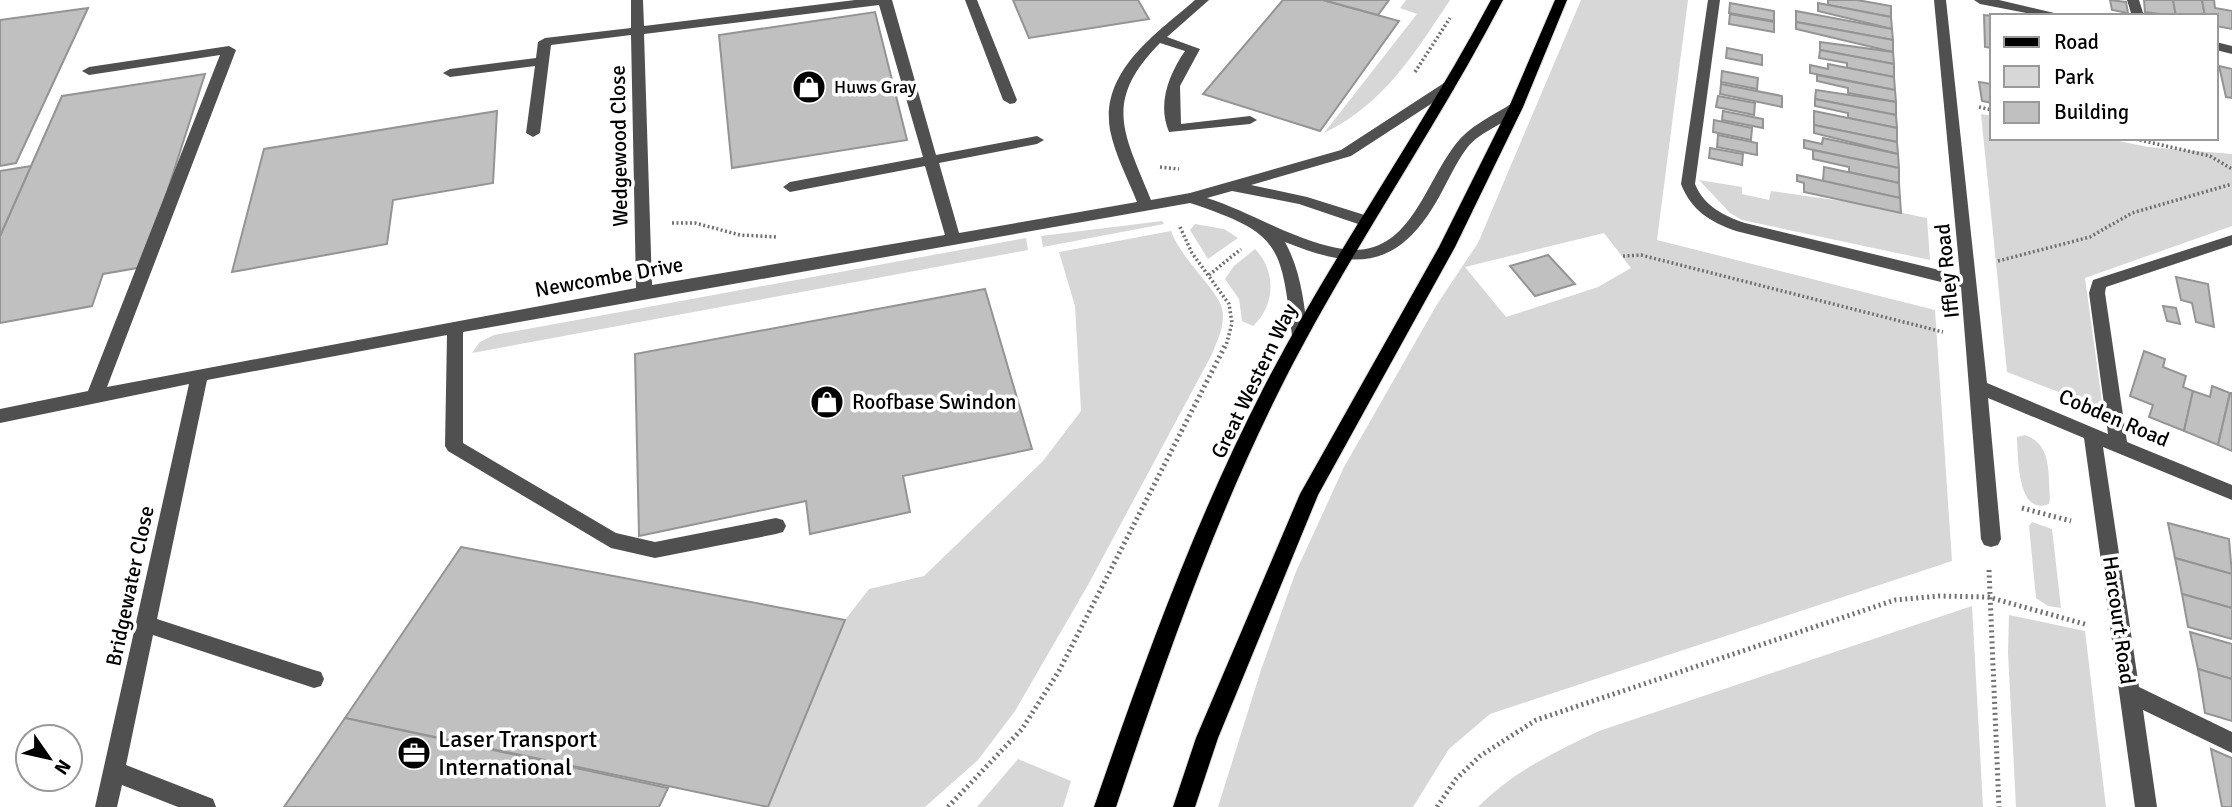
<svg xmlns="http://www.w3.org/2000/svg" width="2232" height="807" font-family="Signika,sans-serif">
<rect width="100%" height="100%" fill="#fff"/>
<g fill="#d7d7d7" fill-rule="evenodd">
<path d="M1406,0h44c-35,53 -67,105 -126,133l93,-119 -17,-6z"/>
<path d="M1581,0h107l-31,240 278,70 17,251 -462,153 -41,35 -36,58h-195l43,-137 34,-96 49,-107 92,-161 42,-63zM1604,233l27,35 -33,19 -92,30 -41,-50z"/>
<path d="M1981,114l11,2v22h112l44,9 84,7v72l-147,52 18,131 -96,-37z"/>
<path d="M1699,180l43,7v7l27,6 2,-9 78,11 78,16 3,42 -188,-40 -12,-7z"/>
<path d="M1162,221l2,3 -121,23 -2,-11z"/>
<path d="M1195,224l29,5 14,9 -30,21 -18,-29z"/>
<path d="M1171,231c10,28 45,57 51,77 4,17 -5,33 -11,48l-123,229 -73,126 -37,49 -53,47h-157l77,-187 24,-31 55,-13 119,-115 38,-50 -6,-105 -16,-54z"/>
<path d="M1026,238l2,12 -556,103 8,-11 14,-7z"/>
<path d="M1255,249c21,21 21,56 -2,77l-11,-5 -3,-22 -14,-20 9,-13z"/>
<path d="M2025,435c27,9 23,38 25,63l-1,6c-32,13 -31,-48 -32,-67z"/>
<path d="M2032,522l20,7 9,79 -13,-2 -12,-8 -7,-72z"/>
<path d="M1972,606l11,201h-505c35,-35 76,-55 121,-76z"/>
<path d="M2009,615l76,16 21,176h-90l-8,-154z"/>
<path d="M1018,759l53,22 -8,26h-86z"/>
</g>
<g fill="#c0c0c0" stroke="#949494" stroke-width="2">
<path d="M1013,0h125l11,19 -120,19z"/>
<path d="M1283,0h40l76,21 -79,110 -117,-37z"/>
<path d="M1323,0h66l-11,15z"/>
<path d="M1828,0h29l34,6v11l-63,-12z"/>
<path d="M2110,0l16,2 2,11 -16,-3z"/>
<path d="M2144,0h29l3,16 -31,-4z"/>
<path d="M2173,0h29l3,16h-29z"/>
<path d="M2202,0h12l1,8 17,3v18l-16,-3v-10h-11z"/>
<path d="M1730,3l44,8v10l-45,-8z"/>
<path d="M1818,3l73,14 1,12 -74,-18z"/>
<path d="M88,8l-72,155 -16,3v-146z"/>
<path d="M1796,11l96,18 1,11 -97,-18z"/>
<path d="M875,12l32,128 -175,28 -13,-133z"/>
<path d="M1730,14l44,8v10l-45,-8z"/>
<path d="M1984,15l8,1v32l-7,-1z"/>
<path d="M1796,22l97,18v12l-97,-23z"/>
<path d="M1820,42l73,10 1,12 -74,-14z"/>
<path d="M1727,48l35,7v10l-36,-7z"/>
<path d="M1820,50l74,14v13l-47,-9v-5l-28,-5z"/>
<path d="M1828,64l66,13 1,13 -85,-17v-8l18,4z"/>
<path d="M2219,66l13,3v29l-6,-1z"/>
<path d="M1722,71l36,7 -1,11 -36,-7z"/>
<path d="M205,74l-62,193 -40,7 -11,32 -92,17v-87l62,-140z"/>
<path d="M1817,75l78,15 1,12 -48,-9v-5l-31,-7z"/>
<path d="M1979,82l13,2v19l-10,-2z"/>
<path d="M1721,84l61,12v11l-62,-13z"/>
<path d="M1816,90l80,12v13l-81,-16z"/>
<path d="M1718,96l37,7 -1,12 -38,-8z"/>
<path d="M1815,99l81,16 1,13 -49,-10v-5l-33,-7z"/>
<path d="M497,111l-4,72 -100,17 -6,44 -155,28 32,-123z"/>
<path d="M1723,111l40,8v9l-41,-8z"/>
<path d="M1814,111l83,17v14l-83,-17z"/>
<path d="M1714,120l38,8 -1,12 -38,-8z"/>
<path d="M1814,125l83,17 1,12 -84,-21z"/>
<path d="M1718,135l39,8v12l-40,-8z"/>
<path d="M1823,138l75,16 1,14 -95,-20v-8l18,4z"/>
<path d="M1710,148l33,6 -1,11 -33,-7z"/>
<path d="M1813,150l86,18v15l-50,-11v-5l-36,-8z"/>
<path d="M31,166l-31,70v-65z"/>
<path d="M1824,167l75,16 1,15 -77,-17z"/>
<path d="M1797,175l103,23 1,15 -97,-21v-9l-7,-2z"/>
<path d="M1548,255l27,29 -40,12 -25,-30z"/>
<path d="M2176,277l32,7 6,43 -18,-5 -4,-19 -11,-3z"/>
<path d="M985,289l47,160 -129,27 7,36 -100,22 -4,-33 -167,35 -4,-182z"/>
<path d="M2163,306l13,2 4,16 -13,-3z"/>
<path d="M2144,351l21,8 -2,8 23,9 -3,11 10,4 -9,40 -35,-14 4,-12 -23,-9z"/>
<path d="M2212,386l18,7 -12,52 -34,-14 9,-40 17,6z"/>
<path d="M2230,393h2v58l-14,-6z"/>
<path d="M2168,523l61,16 3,35 -57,-16z"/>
<path d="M461,547l384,73 -77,187 -423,-89z"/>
<path d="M2175,558l57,16v34l-50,-14z"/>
<path d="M2182,594l50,14v31l-44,-12z"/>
<path d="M2190,632l42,12v35l-34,-10z"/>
<path d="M2198,669l34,10v42l-27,-8z"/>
<path d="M345,718l323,70 -9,19h-375z"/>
<path d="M2211,749l21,9v49h-10z"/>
</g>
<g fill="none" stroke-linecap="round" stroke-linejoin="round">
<defs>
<g id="major">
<path d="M1491,0h12c-69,133 -156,255 -223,389 -67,134 -116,276 -164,418h-22c49,-142 100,-284 169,-418 69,-134 157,-256 228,-389z"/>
<path d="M1555,0h12l-44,107 -68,140 -137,248 -100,243 -23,69h-22l23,-69 104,-244 139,-247 70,-140z"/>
</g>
</defs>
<use href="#major" stroke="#dbdbdb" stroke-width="2"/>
<g stroke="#727272" stroke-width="3.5" stroke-dasharray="2 2.5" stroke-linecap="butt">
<path d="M1415,72l35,-54"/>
<path d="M1979,107l13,3"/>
<path d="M2131,138l79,18 22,13"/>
<path d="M1160,167l19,2"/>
<path d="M672,223h23l45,12 38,2"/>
<path d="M1180,227l12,26 37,51 3,19 -6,23"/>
<path d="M1623,256l18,-1 302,77"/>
<path d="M1998,261l92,-24 42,-24 100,-29"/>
<path d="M1209,275l32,-26"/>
</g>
<g stroke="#727272" stroke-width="5" stroke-dasharray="2 3.5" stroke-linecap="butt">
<path d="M2022,508l49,13"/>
<path d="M1989,570l10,237"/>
<path d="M948,807l74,-78 37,-58 167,-327"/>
<path d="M1437,807l19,-28 24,-23 56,-36 359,-120 44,-4 49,1 100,28"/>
</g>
<g fill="#505050" fill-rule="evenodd">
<path d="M631,0h12l1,26 211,-26h37l44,155 101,-19 7,4 -7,4 -98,19 20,70 178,-31c-9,-23 -22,-47 -27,-72 -10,-59 46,-96 85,-130h14l-42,37 33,12 -20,37 1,38 69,-8 7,4 -7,4 -81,8c-12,-28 0,-58 16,-81l-25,-8c-58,59 -36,90 -9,157l39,-7 151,-43 103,-67h10v6l-103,67 -100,29 56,12 64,20 3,4 -3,4h-10l-62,-21 -67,-13 -25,7c44,14 84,41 130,50 71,15 85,-60 118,-103 14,-19 37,-29 56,-41l5,-1 7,4c-15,17 -41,22 -56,41 -13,17 -21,38 -32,56 -40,67 -83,65 -150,38 16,29 19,61 23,93l-8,6 -8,-6c-11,-91 -12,-102 -102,-132l-727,129v111l153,90 39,9 121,-24 7,2 3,6 -3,6 -7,2 -121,24 -44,-10 -163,-97 -3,-5 2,-111 -240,45 -50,239 157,51 7,2 3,7 -3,7 -7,2 -161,-53 -27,130 87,34 3,8h-38l-56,-22 -5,22h-22l94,-423 -189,39v-14l88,-18 132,-336 -131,20 -7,-4 7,-4 140,-21 7,4 -129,337 529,-99 -5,-253 -80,10 -11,88 -7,4 -7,-4 9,-67 -85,11 -7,-4 7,-4 86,-11 2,-16 7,-4 86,-10zM879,5l44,152 -133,25 -7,5 7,5 135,-26 20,69 -293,50 -8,-251z"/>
<path d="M965,0h12l40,100 -2,3 -5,1 -7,-4z"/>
<path d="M1708,0h12l-25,184c9,22 29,32 50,39l215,52 -26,-275h12l41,383 121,51 -19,-141 4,-13 139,-45v10l-126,42 -1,6 22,149 105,43v15l-129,-53 36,240 93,45v21l-89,-43 14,97h-22l-51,-369 -96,-40 13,141 -3,6 -7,2 -7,-2 -3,-6 -20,-252 -225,-56c-26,-9 -45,-21 -55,-47z"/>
<path d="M1974,0h25l68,16h-26l-61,-12z"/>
<path d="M2127,0h12l5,16h-12z"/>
<path d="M2216,42l16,4v8l-16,-4z"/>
</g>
<use href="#major" fill="#000" fill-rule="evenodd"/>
</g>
<defs>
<symbol id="shop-disc" viewBox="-11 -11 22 22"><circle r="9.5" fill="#000" stroke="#fff"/><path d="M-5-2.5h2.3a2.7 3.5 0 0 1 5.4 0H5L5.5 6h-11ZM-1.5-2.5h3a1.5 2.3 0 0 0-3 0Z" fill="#fff"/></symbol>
<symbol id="office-disc" viewBox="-11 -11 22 22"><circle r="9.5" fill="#000" stroke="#fff"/><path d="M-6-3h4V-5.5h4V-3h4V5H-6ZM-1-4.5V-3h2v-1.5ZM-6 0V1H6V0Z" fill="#fff"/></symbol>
</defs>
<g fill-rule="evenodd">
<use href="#shop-disc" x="790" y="68" width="38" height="38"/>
<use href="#shop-disc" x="808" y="383" width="38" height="38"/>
<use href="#office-disc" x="395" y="734" width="38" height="38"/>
</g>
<g text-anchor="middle" stroke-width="7" stroke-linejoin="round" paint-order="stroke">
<g font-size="18" fill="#000" stroke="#fff" text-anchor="start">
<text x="834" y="93">Huws Gray</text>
</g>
<g font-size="21" fill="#000" stroke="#fff">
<text transform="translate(619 146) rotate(-91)" y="7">Wedgewood Close</text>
<text transform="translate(1947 271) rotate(-96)" y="7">Iffley Road</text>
<text transform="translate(609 277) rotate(-10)" y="7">Newcombe Drive</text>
<text transform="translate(1254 381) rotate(-64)" y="7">Great Western Way</text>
<text transform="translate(2114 418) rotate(23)" y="7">Cobden Road</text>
<text transform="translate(130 586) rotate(-78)" y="7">Bridgewater Close</text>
<text transform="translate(2119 620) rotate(82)" y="7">Harcourt Road</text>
</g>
<g font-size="21" fill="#000" stroke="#fff" text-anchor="start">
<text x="852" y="409">Roofbase Swindon</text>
</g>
<g font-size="24" fill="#000" stroke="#fff" text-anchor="start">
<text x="438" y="747">Laser Transport<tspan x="438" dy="28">International</tspan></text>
</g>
</g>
<rect x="1990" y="14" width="228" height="126" fill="#ffffff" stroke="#999999" stroke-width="2"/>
<rect x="2004" y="37" width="35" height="10" fill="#000000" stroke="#999999" stroke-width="2"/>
<text x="2054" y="49" font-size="21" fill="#000000">Road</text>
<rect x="2004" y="66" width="35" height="21" fill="#d7d7d7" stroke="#999999" stroke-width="2"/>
<text x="2054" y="84" font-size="21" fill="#000000">Park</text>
<rect x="2004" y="102" width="35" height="21" fill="#c0c0c0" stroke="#999999" stroke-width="2"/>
<text x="2054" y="119" font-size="21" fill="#000000">Building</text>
<g transform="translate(49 758) rotate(124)"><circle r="33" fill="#ffffff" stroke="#999999" stroke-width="2"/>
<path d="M0-5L12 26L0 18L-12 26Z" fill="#000000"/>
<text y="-10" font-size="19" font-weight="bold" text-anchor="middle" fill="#000000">N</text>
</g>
</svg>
